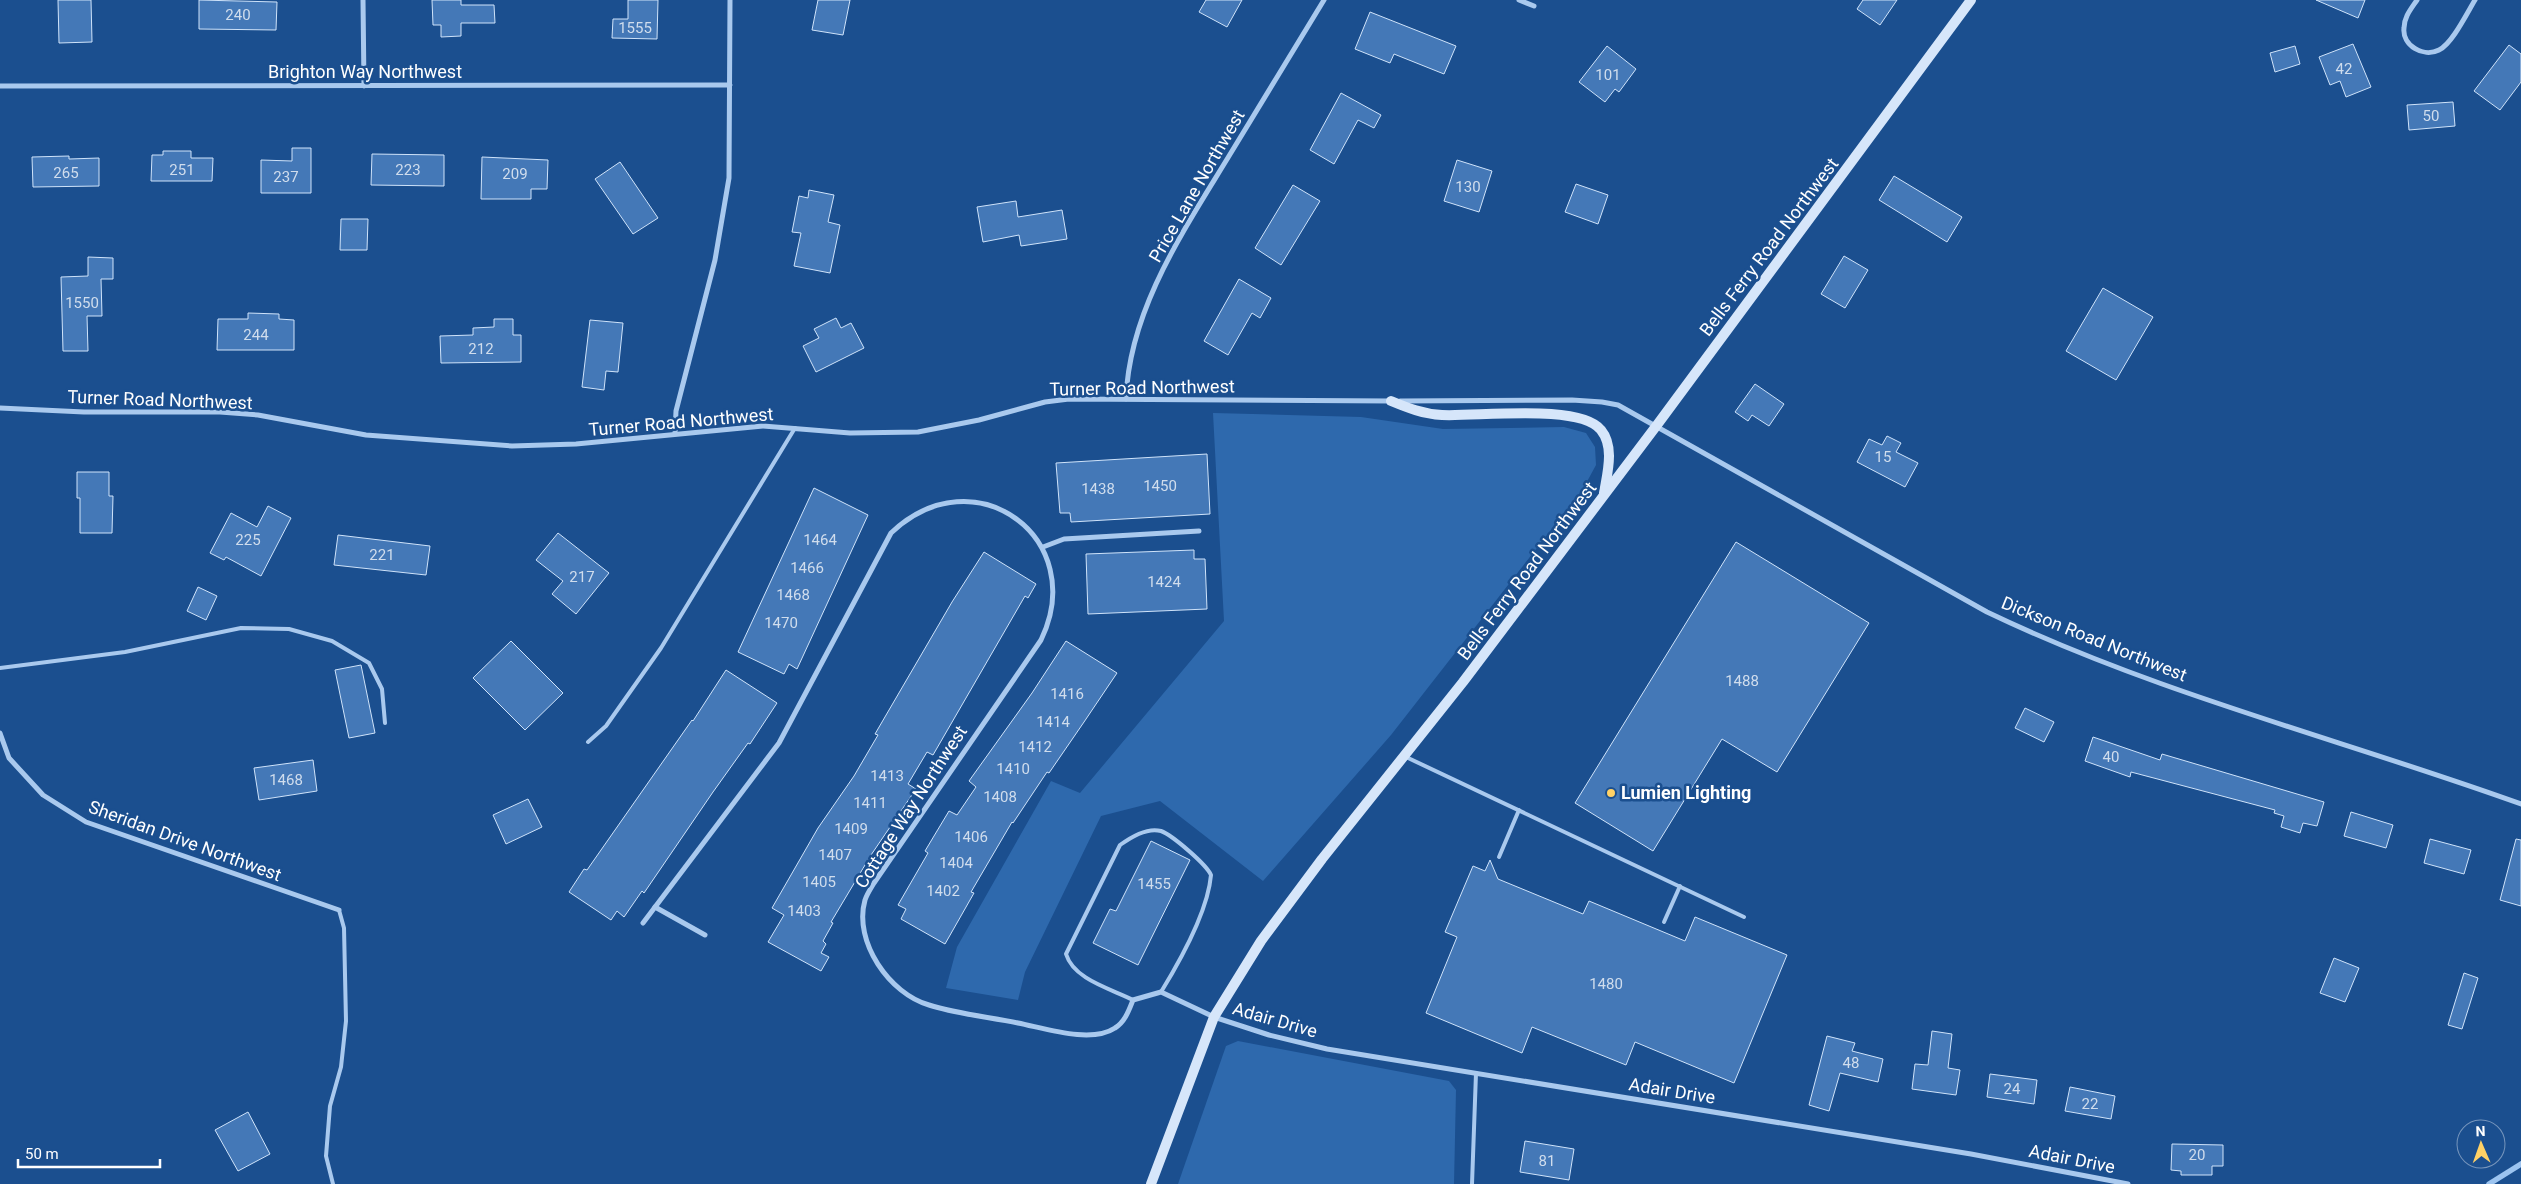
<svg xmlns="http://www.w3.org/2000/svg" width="2521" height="1184" font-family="Roboto,sans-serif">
<rect width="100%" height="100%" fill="#1b4f8f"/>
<g fill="#2e69ad">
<path d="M1213,413l148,4 82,12 121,-2 22,6 9,14 1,18 -13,24 -192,246 -128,146 -103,-80 -59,15 -76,156 -7,28 -72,-12 11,-41 94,-166 29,12 144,-172z"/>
<path d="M1238,1041l211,40 7,9 -2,94h-276l48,-138z"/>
</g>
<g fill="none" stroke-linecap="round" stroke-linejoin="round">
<path stroke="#9cc4f0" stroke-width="5.5" d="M2489,1184l32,-20"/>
</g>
<g fill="#4478b7" stroke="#cfe3fa">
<path d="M58,0h33l1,42 -33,1z"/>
<path d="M199,0l78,2 -1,28 -77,-1z"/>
<path d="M432,0h29v5h33l1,18h-34v13l-20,1v-12h-8z"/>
<path d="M628,0h30l-1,39 -45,-1 1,-19h15z"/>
<path d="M818,0h32l-7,35 -31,-5z"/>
<path d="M1206,0h36l-15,27 -28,-15z"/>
<path d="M1863,0h34l-17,25 -23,-16z"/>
<path d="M2316,0h49l-7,18z"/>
<path d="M1370,12l86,34 -12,28 -50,-20 -4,9 -35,-14z"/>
<path d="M2353,44l18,43 -25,10 -6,-16 -10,4 -11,-28z"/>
<path d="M2509,45l12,9v28l-21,28 -26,-19z"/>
<path d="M1607,46l29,23 -17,23 -4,-3 -10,13 -26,-20z"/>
<path d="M2295,46l5,18 -25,8 -5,-19z"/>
<path d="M1341,93l40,22 -7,13 -16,-8 -24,44 -24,-14z"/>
<path d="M2453,102l2,24 -46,4 -2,-25z"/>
<path d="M292,148h19v45h-50v-33l31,1z"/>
<path d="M163,151h28v7h22l-1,23h-61l1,-26h11z"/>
<path d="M372,154l72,1v31l-73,-1z"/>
<path d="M69,156v3l30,-1v28l-66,1 -1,-30z"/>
<path d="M482,157l66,3 -1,29h-16v10h-50z"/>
<path d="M1457,160l35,11 -13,41 -35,-11z"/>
<path d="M620,162l38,56 -25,16 -38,-55z"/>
<path d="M1894,176l68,41 -15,25 -68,-42z"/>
<path d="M1576,184l32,11 -10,29 -33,-12z"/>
<path d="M1293,185l27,16 -39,64 -26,-17z"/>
<path d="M809,190l25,5 -6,27 12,3 -10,48 -36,-7 7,-33 -9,-1 7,-36 9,2z"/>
<path d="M1016,201l2,16 44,-7 5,29 -46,7 -2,-11 -36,7 -6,-35z"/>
<path d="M341,219h27l-1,31h-27z"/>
<path d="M1844,256l24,14 -23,38 -24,-14z"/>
<path d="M88,257l25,1v21h-12l1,37h-15l1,35h-25l-2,-74 27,-1z"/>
<path d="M1239,279l32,19 -11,20 -8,-5 -24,42 -24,-14z"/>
<path d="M2103,288l50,29 -37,63 -50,-29z"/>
<path d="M248,313l31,1v5l15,1v30h-77l1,-31h30z"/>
<path d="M836,318l5,10 10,-5 13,25 -48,24 -13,-26 16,-8 -5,-9z"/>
<path d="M494,319h19v16h8v27l-80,1 -1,-27 33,-1v-7l21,-1z"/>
<path d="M590,320l33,3 -5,49 -12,-1 -2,19 -22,-3z"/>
<path d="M1755,384l29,20 -15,22 -17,-11 -4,6 -13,-9z"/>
<path d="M1887,436l14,7 -5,9 22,11 -13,24 -48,-25 12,-23 13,6z"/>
<path d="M1207,454l3,60 -139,8 -1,-9h-10l-4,-50z"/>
<path d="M77,472h32v24h4l-1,37h-32v-35h-3z"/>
<path d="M814,488l54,27 -71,154 -8,-5 -5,10 -46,-22z"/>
<path d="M268,506l23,12 -30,58 -35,-19 -2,3 -14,-7 21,-40 26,14z"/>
<path d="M558,533l51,40 -33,41 -24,-20 11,-13 -27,-21z"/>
<path d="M338,535l92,11 -4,29 -92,-10z"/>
<path d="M1736,542l133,81 -92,149 -55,-33 -69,112 -78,-48z"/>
<path d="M1194,550v9h11l2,50 -119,5 -2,-60z"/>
<path d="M984,552l52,32 -8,14 -3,-2 -92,159 -6,-3 -19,32 8,5 -45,66 -40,67 2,1 -10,18 3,3 -5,9 8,4 -8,14 -53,-29 16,-27 -12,-7 46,-80 36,-52 24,-41 -3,-1 77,-132z"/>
<path d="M198,587l19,9 -11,24 -19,-9z"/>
<path d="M511,641l52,52 -38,37 -52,-52z"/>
<path d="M1066,641l51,32 -33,49 -35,51 -2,-1 -34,51 -1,-1 -41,70 3,1 -29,51 -44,-25 5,-10 -8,-4 30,-52 -3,-2 24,-40 8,4 19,-28 -7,-6 63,-88z"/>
<path d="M361,665l14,68 -26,5 -14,-68z"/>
<path d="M726,670l51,33 -27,41 -2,-1 -35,49 -69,101 -2,-2 -18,26 -7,-6 -6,9 -42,-28 15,-23 3,1 105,-150 1,1z"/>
<path d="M2025,708l29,14 -10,20 -29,-14z"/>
<path d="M2093,737l67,23 2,-6 162,48 -7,24 -14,-3 -3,10 -19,-6 3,-11 -10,-3 1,-3 -144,-38 -1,5 -45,-16z"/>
<path d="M313,760l4,31 -58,9 -5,-32z"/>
<path d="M528,799l14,28 -36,17 -13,-29z"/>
<path d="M2351,812l42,13 -7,23 -42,-12z"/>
<path d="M2430,839l41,11 -7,24 -40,-11z"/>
<path d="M2516,839l5,1v66l-21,-6z"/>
<path d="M1151,841l39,19 -52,105 -45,-22 17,-34 6,2z"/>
<path d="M1490,860l8,19 85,35 6,-13 96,40 10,-24 92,38 -53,128 -99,-41 -9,23 -94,-38 -10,26 -96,-40 31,-76 -12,-5 28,-66 12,5z"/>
<path d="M2334,958l25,10 -14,34 -25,-9z"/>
<path d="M2464,973l14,5 -16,51 -14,-4z"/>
<path d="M1932,1031l20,3 -4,34 12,2 -4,25 -44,-6 3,-25 13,1z"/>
<path d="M1827,1036l28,7 -3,8 31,8 -5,23 -38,-9 -11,38 -20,-6z"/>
<path d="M1990,1074l47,6 -3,24 -47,-7z"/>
<path d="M2070,1087l45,9 -4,23 -46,-8z"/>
<path d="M248,1112l22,42 -32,17 -23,-41z"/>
<path d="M1525,1141l49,8 -5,31 -49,-8z"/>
<path d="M2172,1144l51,1v21h-11v9h-31v-4l-10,-1z"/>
</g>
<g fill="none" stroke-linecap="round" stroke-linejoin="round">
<g stroke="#a9c9ee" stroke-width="4">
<path d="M0,668l125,-16 116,-24 48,1 43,12 37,22 13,26 3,34"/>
<path d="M588,742l18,-16 55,-78 134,-220"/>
<path d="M1406,757l338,160"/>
<path d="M1499,857l20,-47"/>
<path d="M1664,922l16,-36"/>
<path d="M1133,1000c-21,-11 -59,-20 -67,-46l54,-109c11,-8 27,-18 41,-14 11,4 45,33 50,44 -3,35 -31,86 -50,117"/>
<path d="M333,1184l-7,-28 4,-50 11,-39 5,-46 -2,-93 -5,-18"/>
<path d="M1472,1184l4,-111"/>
</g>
<g stroke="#a9c9ee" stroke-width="5">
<path d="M363,0l1,86"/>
<path d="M1519,0l15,6"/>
<path d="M2417,0c-6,9 -13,17 -13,28 -2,17 19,30 35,22 13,-6 28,-37 36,-50"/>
<path d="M0,86l730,-1"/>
<path d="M1126,399c3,-89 58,-169 103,-243 32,-52 63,-104 95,-156"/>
<path d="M1400,401l172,-1 30,2 16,3 369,207c171,82 357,128 534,192"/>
<path d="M0,408l84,4h136l38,3 108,20 146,11 64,-2 187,-18 87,7 68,-1 61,-12 66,-18 24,-3 322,2"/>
<path d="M675,433l1,-22 39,-151 14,-82 1,-178"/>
<path d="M1043,547l21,-8 135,-8"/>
<path d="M0,733l9,25 34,37 43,27 253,88"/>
<path d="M655,907l50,28"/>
<path d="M643,923l136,-180 112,-210c84,-80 199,6 150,107l-167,243c-3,5 -7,11 -9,17 -12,42 25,94 64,105 28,9 60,12 89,18 26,5 73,21 97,5 10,-6 14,-18 18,-28l28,-8 53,25 55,18 58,14 644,105 157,30"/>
</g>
<g stroke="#d6e6fa" stroke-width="10">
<path d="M1391,401c17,7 32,13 51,14 34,2 138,-12 159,15 14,17 6,44 3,63"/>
<path d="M1151,1184l63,-167 47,-76 61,-82 141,-177 194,-257 314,-425"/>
</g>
</g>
<circle fill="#ffd166" stroke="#1b4f8f" stroke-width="2" cx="1611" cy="793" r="5"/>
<g text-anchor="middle" stroke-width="5" stroke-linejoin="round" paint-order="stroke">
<g font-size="15" fill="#d0dded">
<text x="238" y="20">240</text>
<text x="635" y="33">1555</text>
<text x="2344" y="74">42</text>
<text x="1608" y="80">101</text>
<text x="2431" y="121">50</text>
<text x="182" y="175">251</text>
<text x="408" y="175">223</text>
<text x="66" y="178">265</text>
<text x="515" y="179">209</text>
<text x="286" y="182">237</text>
<text x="1468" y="192">130</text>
<text x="82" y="308">1550</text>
<text x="256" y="340">244</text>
<text x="481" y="354">212</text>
<text x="1883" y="462">15</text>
<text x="1160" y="491">1450</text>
<text x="1098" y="494">1438</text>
<text x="248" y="545">225</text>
<text x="820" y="545">1464</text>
<text x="382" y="560">221</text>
<text x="807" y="573">1466</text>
<text x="582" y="582">217</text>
<text x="1164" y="587">1424</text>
<text x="793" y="600">1468</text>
<text x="781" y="628">1470</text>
<text x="1742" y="686">1488</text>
<text x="1067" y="699">1416</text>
<text x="1053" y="727">1414</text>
<text x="1035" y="752">1412</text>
<text x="2111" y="762">40</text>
<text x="1013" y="774">1410</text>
<text x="887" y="781">1413</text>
<text x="286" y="785">1468</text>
<text x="1000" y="802">1408</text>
<text x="870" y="808">1411</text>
<text x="851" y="834">1409</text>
<text x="971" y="842">1406</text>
<text x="835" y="860">1407</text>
<text x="956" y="868">1404</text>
<text x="819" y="887">1405</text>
<text x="1154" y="889">1455</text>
<text x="943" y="896">1402</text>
<text x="804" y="916">1403</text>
<text x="1606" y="989">1480</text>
<text x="1851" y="1068">48</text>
<text x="2012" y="1094">24</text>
<text x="2090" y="1109">22</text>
<text x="2197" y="1160">20</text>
<text x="1547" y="1166">81</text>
</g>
<g font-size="18" fill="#fff" stroke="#1b4f8f">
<text x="365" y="78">Brighton Way Northwest</text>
<text transform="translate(1197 186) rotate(-60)" y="6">Price Lane Northwest</text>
<text transform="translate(1769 247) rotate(-53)" y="6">Bells Ferry Road Northwest</text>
<text transform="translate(1142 388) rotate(-1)" y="6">Turner Road Northwest</text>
<text transform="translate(160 400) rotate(2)" y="6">Turner Road Northwest</text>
<text transform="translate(681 422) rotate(-5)" y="6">Turner Road Northwest</text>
<text transform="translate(1527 571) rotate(-53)" y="6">Bells Ferry Road Northwest</text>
<text transform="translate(2094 639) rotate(22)" y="6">Dickson Road Northwest</text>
<text transform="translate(911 807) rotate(-57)" y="6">Cottage Way Northwest</text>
<text transform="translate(185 841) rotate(20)" y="6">Sheridan Drive Northwest</text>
<text transform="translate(1275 1020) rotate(16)" y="6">Adair Drive</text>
<text transform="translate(1672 1091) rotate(9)" y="6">Adair Drive</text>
<text transform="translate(2072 1159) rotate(11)" y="6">Adair Drive</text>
</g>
<g font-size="18" font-weight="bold" fill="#fff" stroke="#1b4f8f" text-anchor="start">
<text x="1621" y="799">Lumien Lighting</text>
</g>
</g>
<g transform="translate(2481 1144) rotate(358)"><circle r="24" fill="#1b4f8f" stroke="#7695bc"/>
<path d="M0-4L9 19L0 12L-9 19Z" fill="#ffd166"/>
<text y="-8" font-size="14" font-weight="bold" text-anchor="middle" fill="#ffffff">N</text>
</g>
<path d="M18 1159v8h142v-8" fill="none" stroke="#ffffff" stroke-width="2.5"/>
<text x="25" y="1159" font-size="15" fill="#ffffff" stroke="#1b4f8f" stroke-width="4" paint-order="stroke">50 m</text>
</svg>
